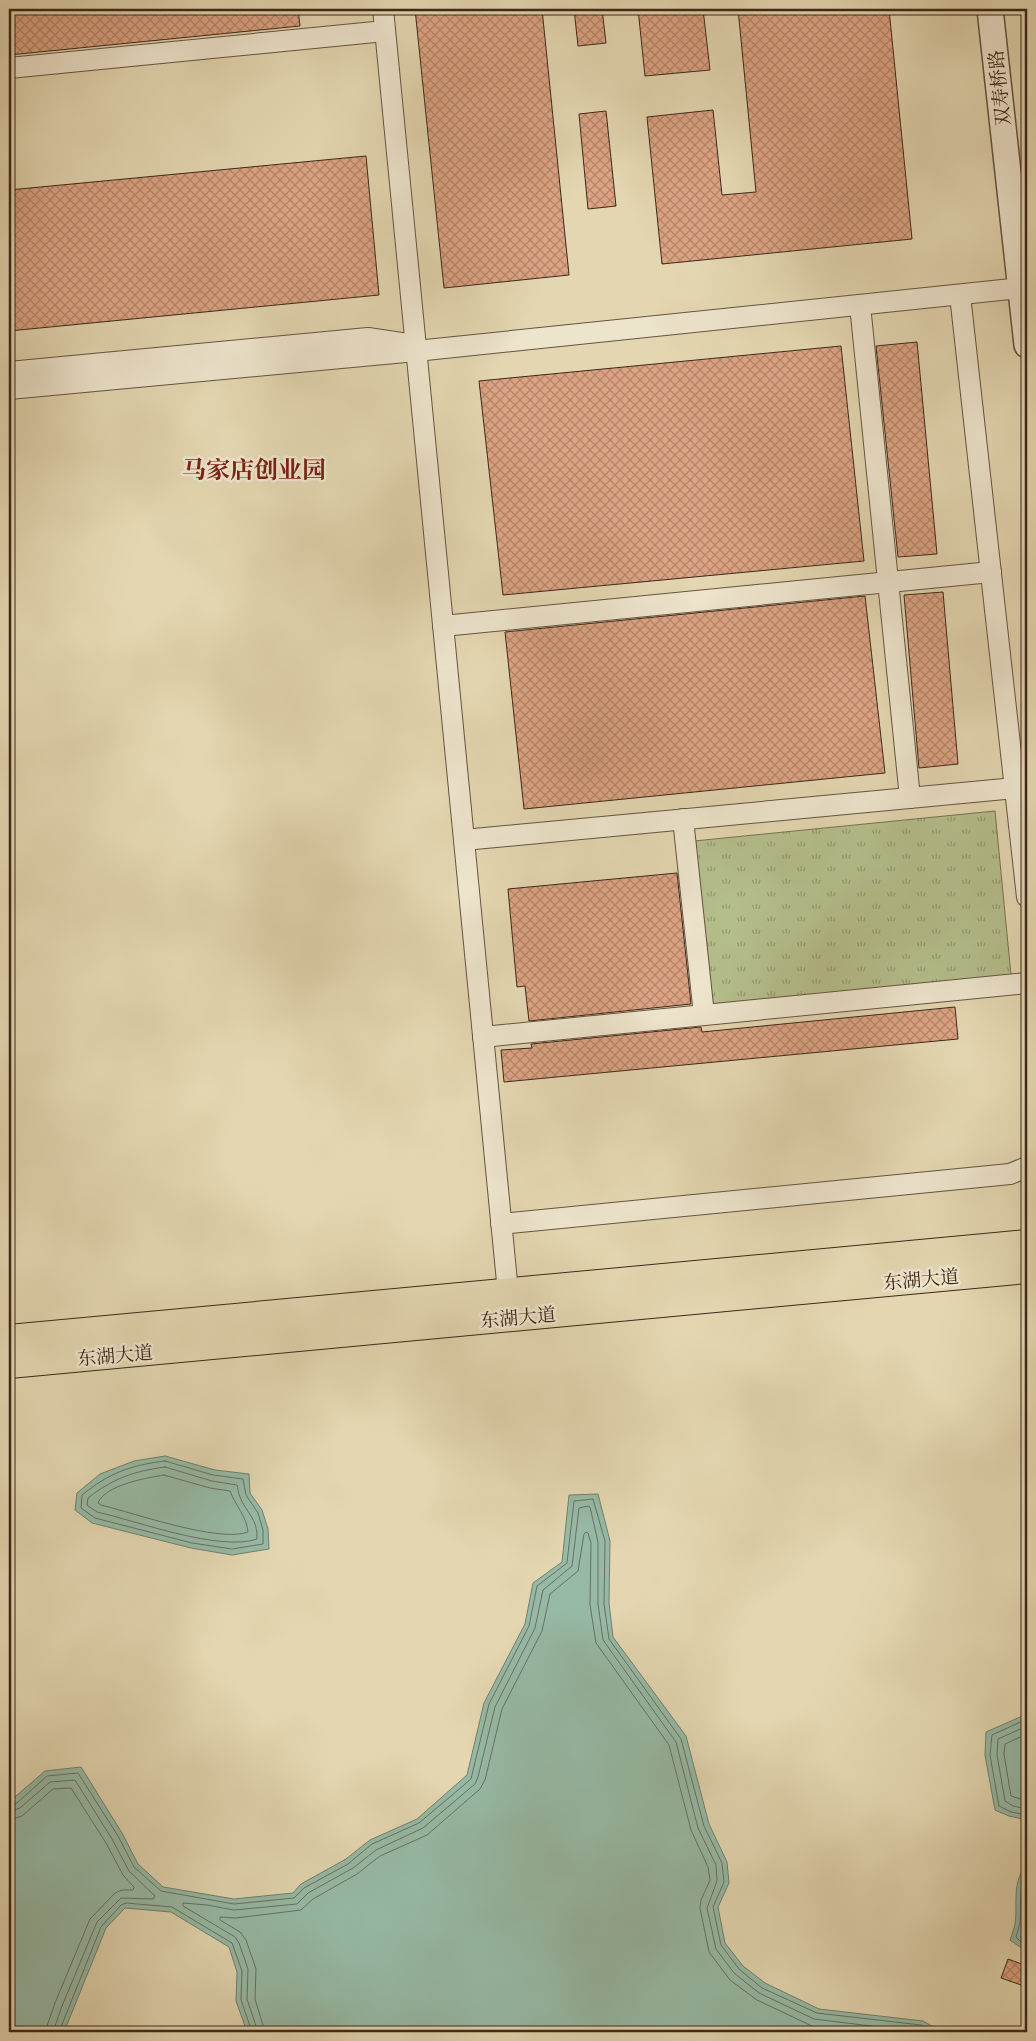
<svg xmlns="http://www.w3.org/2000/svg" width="1036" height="2041" font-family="'IM FELL DW Pica','Noto Serif SC',serif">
<defs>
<pattern id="grass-tufts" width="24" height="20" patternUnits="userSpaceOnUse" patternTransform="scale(1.25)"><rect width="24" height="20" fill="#b4be8b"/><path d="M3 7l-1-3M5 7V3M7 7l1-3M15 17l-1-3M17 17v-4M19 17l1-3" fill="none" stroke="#949a71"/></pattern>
<pattern id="building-cross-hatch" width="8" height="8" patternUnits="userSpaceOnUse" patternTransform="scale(1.25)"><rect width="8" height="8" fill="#dca383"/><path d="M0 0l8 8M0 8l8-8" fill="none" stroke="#b4856a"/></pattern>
</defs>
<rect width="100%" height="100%" fill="#e3d6b0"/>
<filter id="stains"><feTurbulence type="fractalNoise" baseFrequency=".004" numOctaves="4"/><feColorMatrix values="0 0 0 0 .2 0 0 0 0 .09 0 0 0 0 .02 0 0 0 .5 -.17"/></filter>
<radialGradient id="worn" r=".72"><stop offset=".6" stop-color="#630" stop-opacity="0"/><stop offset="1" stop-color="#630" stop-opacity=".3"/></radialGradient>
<path fill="url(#grass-tufts)" stroke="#787252" d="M995,811l16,164 -301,30 -16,-164z"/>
<g fill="#96baa6" stroke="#727f6e">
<path d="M165,1456l50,14 34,4 1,19 12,17 6,19 1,20 -37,6 -41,-7 -99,-25 -17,-13 2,-17 23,-19 34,-13z"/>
<path d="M598,1494l12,47 -1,62 4,34 73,99 23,88 18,38 2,21 -11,24 7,36 18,23 22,17 54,26 104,12 19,11h-693l-3,-3 -10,-28 1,-29 -8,-25 -58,-35 -46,-4 -19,20 -42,104h-55v-230l36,-31 36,-4 41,66 16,31 25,23 71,12 59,-6 8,-9 45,-25 24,-19 47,-21 50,-44 17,-72 41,-79 8,-41 29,-21 7,-67z"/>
<path d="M1027,1714v106l-18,-4 -14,-6 -10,-55 1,-23z"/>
<path d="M1027,1866v82l-7,-1 -10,-7c2,-6 4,-11 5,-16 3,-18 -4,-44 12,-58z"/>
</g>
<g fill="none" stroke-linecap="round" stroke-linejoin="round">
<g stroke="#6a7060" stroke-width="1">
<path d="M165,1461l48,14 30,4 3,16 12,18 5,17v14l-31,5 -40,-6 -97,-25 -14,-10 1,-13c27,-22 49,-30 83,-34z"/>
<path d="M165,1467l47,14 25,4c1,3 1,8 3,12 6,16 18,21 17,42 -37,13 -120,-18 -160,-27l-10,-7 1,-7c24,-19 46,-27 77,-31z"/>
<path d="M164,1475l46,13 20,3c5,14 17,26 18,41 -29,11 -114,-19 -147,-27l-3,-2c7,-18 48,-25 66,-28z"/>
<path d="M1027,1719l-35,16 -2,20 9,51 12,6 16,3"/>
<path d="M1027,1726l-29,13 -1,16 8,46 8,5 14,3"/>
<path d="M1027,1734l-22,10 -1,10 7,42 16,5"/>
<path d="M9,1806l8,-3 30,-27 31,-3 40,63 16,31 27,24 73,13 60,-6 10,-10 44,-24 24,-20 47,-21 52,-44 18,-75 40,-78 8,-40 30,-23 7,-62 19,-2 12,42 -1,63 5,35 72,100 23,87 18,37 2,19 -11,25 8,38 18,24 23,19 55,25 104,12 12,7"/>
<path d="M9,1812l11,-4 30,-26 25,-2 37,59 17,32 26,25 -2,3 -32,-1 -24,24 -35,84 -9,26"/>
<path d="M9,1820l13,-4 31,-27 18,-1 35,55 17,32 11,12 -1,3h-11l-7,3 -25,26 -35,84 -10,29"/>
<path d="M1027,1873l-6,19 -1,31 -4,14 5,5 6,1"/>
<path d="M59,2032l42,-105 20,-22 5,-2 46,4 60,36 10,28 -1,29 11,32"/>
<path d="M258,2032l-11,-33 1,-30 -9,-26 -4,-6 -52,-31v-3l24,2 27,5 63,-6 11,-11 45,-25 23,-18 47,-22 52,-44 3,-7 17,-70 40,-79 8,-38 29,-24 7,-58 9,-2 2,1 8,35v62l5,36 73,102 22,86 18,37 1,16 -10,27 9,41 18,24 25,20 55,26 106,13"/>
<path d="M265,2032l-10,-33 1,-30 -10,-29 -6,-8 -20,-12v-3l16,1 65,-8 12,-11 44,-25 23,-18 47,-21 53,-46 5,-9 17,-71 40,-78 8,-37 28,-23 6,-37 2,-2 2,1 3,10 -1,62 6,38 73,102 22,85 17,37 2,13 -9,20 -1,8 9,44 21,28 27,20 57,27 50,5"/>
</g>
</g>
<g fill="url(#building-cross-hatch)" stroke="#3d271a">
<path d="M9,9h289l2,17 -291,29z"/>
<path d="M415,9h127l27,266 -125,13z"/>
<path d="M574,9h28l4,34 -28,3z"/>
<path d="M638,9h65l7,61 -65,6z"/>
<path d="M738,9h151l23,230 -250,25 -15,-147 66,-7 9,85 34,-3z"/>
<path d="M606,111l10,95 -28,3 -9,-95z"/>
<path d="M366,156l13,139 -370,36v-141z"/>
<path d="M917,342l20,212 -39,3 -22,-211z"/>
<path d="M841,346l23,215 -361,34 -24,-214z"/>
<path d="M943,592l15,172 -39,4 -15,-173z"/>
<path d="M865,596l20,177 -361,36 -19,-177z"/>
<path d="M677,873l14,131 -162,17 -4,-35 -8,1 -9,-98z"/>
<path d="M955,1007l3,32 -454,43 -3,-32 31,-2 -1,-4 170,-17 1,5z"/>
<path d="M1008,1959l19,7v21l-26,-9z"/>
</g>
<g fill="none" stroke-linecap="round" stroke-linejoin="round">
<defs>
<g id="minor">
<path d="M383,9l125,1283"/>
<path d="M9,68l376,-37"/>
<path d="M960,295l67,602"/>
<path d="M860,305l50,493"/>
<path d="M9,372l359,-34 40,6"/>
<path d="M9,389l407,-38 605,-63"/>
<path d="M443,626l548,-54"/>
<path d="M683,819l21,196"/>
<path d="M464,840l551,-52"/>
<path d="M483,1037l544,-54"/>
<path d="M501,1224l509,-50 17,-7"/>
</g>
<path id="tertiary" d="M990,9l37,336"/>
<g id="trunk">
<path d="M9,1339l1018,-95"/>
<path d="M9,1364l1018,-95"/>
</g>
</defs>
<use href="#minor" stroke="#665340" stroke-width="22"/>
<use href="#tertiary" stroke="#665340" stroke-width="28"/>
<use href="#trunk" stroke="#3d271a" stroke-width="30"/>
<use href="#minor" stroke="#ede4cc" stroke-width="20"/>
<use href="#tertiary" stroke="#ede4cc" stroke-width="25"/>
<use href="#trunk" stroke="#e3d6b0" stroke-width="28"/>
</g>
<g text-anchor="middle" stroke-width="5" stroke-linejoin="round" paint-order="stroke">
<g font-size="19" fill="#3d271a" stroke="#ede4cc">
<text transform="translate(999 88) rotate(-96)" y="7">双寿桥路</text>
<text transform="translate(921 1279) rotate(-5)" y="7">东湖大道</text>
<text transform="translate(518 1317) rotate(-5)" y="7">东湖大道</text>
<text transform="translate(115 1355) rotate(-5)" y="7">东湖大道</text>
</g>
<g font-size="24" font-weight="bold" fill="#7a1f14" stroke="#ede4cc">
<text x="254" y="478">马家店创业园</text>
</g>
</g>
<rect width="1036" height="2041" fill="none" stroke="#e3d6b0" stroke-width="30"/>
<rect x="10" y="10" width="1016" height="2021" fill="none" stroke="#3d271a" stroke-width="2.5"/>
<rect x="15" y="15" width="1006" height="2011" fill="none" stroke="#3d271a"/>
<rect width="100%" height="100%" filter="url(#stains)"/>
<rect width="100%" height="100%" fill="url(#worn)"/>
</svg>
